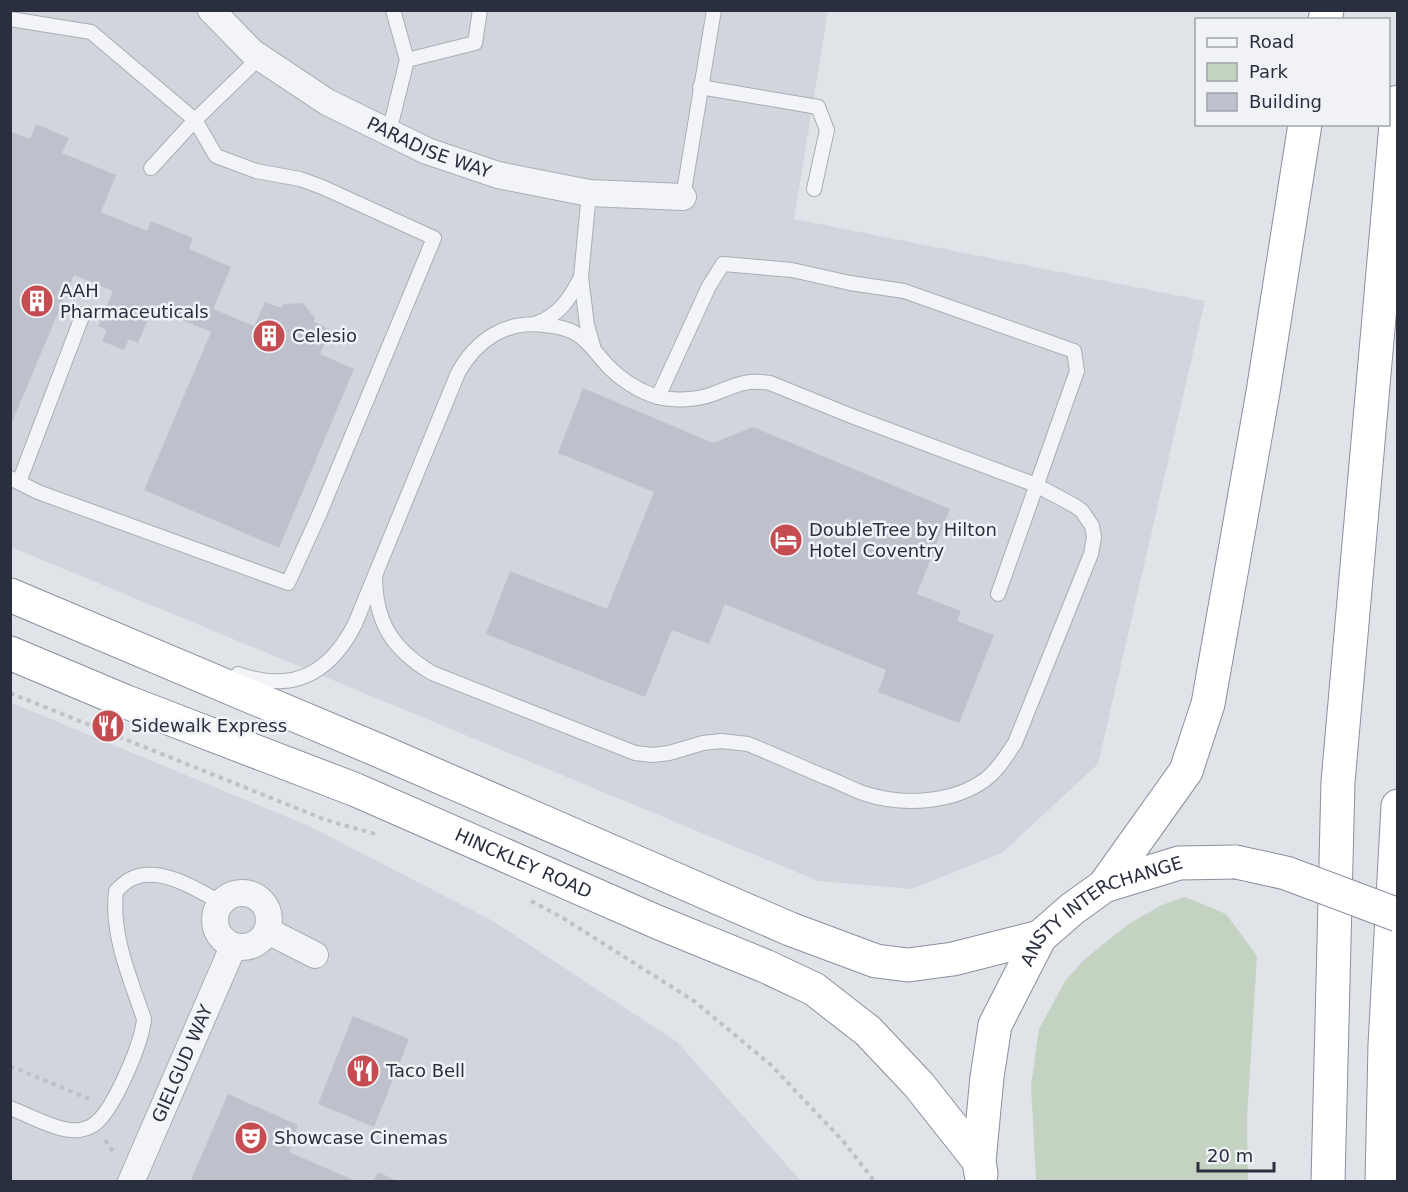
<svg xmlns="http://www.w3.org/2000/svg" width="1408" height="1192" font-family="'DejaVu Sans',sans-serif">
<rect width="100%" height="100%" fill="#e0e3e8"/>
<g fill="#d3d5dd">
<path d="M10,11h818l-34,208 411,82 -107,463 -96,89 -90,36 -94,-8 -807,-334z"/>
<path d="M10,702l301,125 182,94 184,121 124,139h-790z"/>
</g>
<path fill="#c4d2c2" d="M1185,897l41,17 31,42 -10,162 1,63h-212l-5,-96 8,-56 26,-48 19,-21 43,-35 35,-20z"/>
<g fill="#bec1cb">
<path d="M36,124l33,14 -7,15 54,22 -15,37 46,19 4,-10 42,17 -4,11 42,18 -18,42 41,17 11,-24 17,6 2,-4 19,-1 12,15 -2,3 17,9 -10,24 34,15 -75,179 -135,-58 67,-158 -58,-24 -15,35 -9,-4 -5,11 -22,-9 5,-11 -9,-4 15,-35 -39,-16 -64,152v-296l20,8z"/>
<path d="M583,388l130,55 40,-16 197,82 -33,85 44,17 -4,10 37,14 -35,88 -81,-31 8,-22 -161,-66 -16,40 -37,-14 -27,67 -159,-63 24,-63 97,38 47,-117 -96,-39z"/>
<path d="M353,1016l56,23 -35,88 -56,-23z"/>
<path d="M228,1094l70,31 -9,27 69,30h-168z"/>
<path d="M378,1172l21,10h-26z"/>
</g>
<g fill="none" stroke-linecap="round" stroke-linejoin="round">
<defs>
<g id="lane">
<path d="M10,19l81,13 104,88 21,36 40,15 44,8 22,8 112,51 -115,277 -31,68 -250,-91 -28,-14"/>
<path d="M407,60l68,-17 5,-33"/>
<path d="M700,87l118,20 9,23 -13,59"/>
<path d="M389,132l18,-72 -14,-50"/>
<path d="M151,168l44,-48 65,-63"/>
<path d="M683,197l31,-187"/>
<path d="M581,277l8,-84"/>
<path d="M537,323c23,-8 33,-25 44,-46l6,48 6,21"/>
<path d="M658,397l51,-111 14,-22 69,6 58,13 54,8 170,60 3,20 -79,223"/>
<path d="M19,482l64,-168"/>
<path d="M238,674c54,19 91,1 117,-50l103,-251c18,-33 48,-53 86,-48 11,1 22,3 31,8 16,9 23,24 36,36 12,12 30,23 47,28 16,4 39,3 55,-3 22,-8 32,-15 57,-11l84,34 182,68 39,21 7,5 10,15 2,11 -3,17 -76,189c-9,13 -17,27 -29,36 -32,24 -82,27 -120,15 -13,-4 -25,-11 -38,-16 -27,-11 -53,-23 -80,-34l-27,-3 -18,2 -34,10 -16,2 -18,-2 -203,-80c-40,-24 -57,-51 -57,-98"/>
<path d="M10,1108c19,7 50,25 70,22 5,-1 13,-4 17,-8 18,-16 45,-79 47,-103 -14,-41 -33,-84 -28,-128 4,-4 9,-9 15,-12 28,-14 66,10 90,24"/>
</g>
<g id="street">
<path id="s1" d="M211,10l41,42 75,50 100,49 71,24 91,18 94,4"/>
<circle cx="242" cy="920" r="27"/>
<path d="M268,931l47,24"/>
<path id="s2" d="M131,1182l102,-235"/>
</g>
<g id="highway">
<path d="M1325,20l2,-10"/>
<path d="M10,595l370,156 410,178 86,32 32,4 45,-6 87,-22"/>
<path id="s3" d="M10,653l114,48 232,89 301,132 108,44 49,23 54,42 51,54 60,76"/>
<path d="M1104,886l82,-115 22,-67 55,-312 42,-268"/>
<path id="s4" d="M981,1174l-2,-13 8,-84 8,-52 45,-88 32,-28 32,-23 75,-23 57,-1"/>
<path d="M1328,1182l10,-400 60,-680"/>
<path d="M1382,1182l3,-137 13,-239"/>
</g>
</defs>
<use href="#lane" stroke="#a9adb5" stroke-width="16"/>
<use href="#street" stroke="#a9adb5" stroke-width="28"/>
<use href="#highway" stroke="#898f9e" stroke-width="35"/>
<g stroke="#bfc1c7" stroke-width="4" stroke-dasharray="4.5 4.5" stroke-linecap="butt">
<path d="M10,693l316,127 53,15"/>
<path d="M531,901l32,17 131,83 77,64 72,76 32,41"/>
<path d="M10,1066l82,34"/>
<path d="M105,1140l10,14"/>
</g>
<use href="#lane" stroke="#f3f4f7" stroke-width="14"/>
<use href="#street" stroke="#f3f4f7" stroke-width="26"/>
<use href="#highway" stroke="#fff" stroke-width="33"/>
<defs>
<path id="highway-bridge" d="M1236,862l50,11 112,42"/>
</defs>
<use href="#highway-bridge" stroke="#898f9e" stroke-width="35" stroke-linecap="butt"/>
<use href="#highway-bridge" stroke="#fff" stroke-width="33"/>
</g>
<defs>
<symbol id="building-disc" viewBox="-11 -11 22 22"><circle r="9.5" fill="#c54d51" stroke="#f0f2f6"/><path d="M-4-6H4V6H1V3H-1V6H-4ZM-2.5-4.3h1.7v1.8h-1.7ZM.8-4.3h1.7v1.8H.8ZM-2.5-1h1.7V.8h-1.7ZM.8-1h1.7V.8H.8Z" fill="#fff"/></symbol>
<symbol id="hotel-disc" viewBox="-11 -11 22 22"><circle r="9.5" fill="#c54d51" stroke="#f0f2f6"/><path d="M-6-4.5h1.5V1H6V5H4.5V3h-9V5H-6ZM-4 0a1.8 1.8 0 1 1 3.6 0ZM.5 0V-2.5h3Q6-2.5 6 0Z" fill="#fff"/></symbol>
<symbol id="restaurant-disc" viewBox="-11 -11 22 22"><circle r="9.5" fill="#c54d51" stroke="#f0f2f6"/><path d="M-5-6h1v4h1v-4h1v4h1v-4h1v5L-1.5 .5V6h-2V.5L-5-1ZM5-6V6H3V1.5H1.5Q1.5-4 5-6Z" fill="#fff"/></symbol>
<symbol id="theatre-disc" viewBox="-11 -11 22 22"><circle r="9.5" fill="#c54d51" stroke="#f0f2f6"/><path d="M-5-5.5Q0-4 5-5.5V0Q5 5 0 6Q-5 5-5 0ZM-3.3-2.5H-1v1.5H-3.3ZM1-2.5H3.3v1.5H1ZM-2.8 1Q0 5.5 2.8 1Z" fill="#fff"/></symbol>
</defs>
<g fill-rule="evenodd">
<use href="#building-disc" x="18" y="282" width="38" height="38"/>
<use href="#building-disc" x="250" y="317" width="38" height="38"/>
<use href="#hotel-disc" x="767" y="521" width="38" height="38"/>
<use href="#restaurant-disc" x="89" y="707" width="38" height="38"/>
<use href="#restaurant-disc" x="344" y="1052" width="38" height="38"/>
<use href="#theatre-disc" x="232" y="1119" width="38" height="38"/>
</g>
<g text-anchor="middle" stroke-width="5" stroke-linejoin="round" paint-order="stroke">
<g font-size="18" fill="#2a2f3f" stroke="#f0f2f6">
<text dy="6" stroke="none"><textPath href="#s1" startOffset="261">PARADISE WAY</textPath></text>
<text dy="6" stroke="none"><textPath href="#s3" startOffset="555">HINCKLEY ROAD</textPath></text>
<text dy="6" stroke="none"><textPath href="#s4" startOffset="315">ANSTY INTERCHANGE</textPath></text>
<text dy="6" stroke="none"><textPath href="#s2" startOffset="129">GIELGUD WAY</textPath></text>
</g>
<g font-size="18" fill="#2a2f3f" stroke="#f0f2f6" text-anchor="start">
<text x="60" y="297">AAH<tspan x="60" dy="21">Pharmaceuticals</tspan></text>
<text x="292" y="342">Celesio</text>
<text x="809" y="536">DoubleTree by Hilton<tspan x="809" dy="21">Hotel Coventry</tspan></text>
<text x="131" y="732">Sidewalk Express</text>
<text x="386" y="1077">Taco Bell</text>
<text x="274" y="1144">Showcase Cinemas</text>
</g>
</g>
<rect width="1408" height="1192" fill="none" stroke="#2a2f3f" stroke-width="24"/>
<rect x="1195" y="18" width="195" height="108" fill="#f0f2f6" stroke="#a1a4ad" stroke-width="1.5"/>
<rect x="1207" y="38" width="30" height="9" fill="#f3f4f7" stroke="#a1a4ad" stroke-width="1.5"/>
<text x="1249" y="48" font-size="18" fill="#2a2f3f">Road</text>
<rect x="1207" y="63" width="30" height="18" fill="#c4d2c2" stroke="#a1a4ad" stroke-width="1.5"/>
<text x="1249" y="78" font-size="18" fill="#2a2f3f">Park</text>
<rect x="1207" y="93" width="30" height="18" fill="#bec1cb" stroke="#a1a4ad" stroke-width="1.5"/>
<text x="1249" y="108" font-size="18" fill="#2a2f3f">Building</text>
<path d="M1198 1162v9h76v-9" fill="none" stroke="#2a2f3f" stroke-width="3"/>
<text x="1207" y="1162" font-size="18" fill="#2a2f3f" stroke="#f0f2f6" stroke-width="4.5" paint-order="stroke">20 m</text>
</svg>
